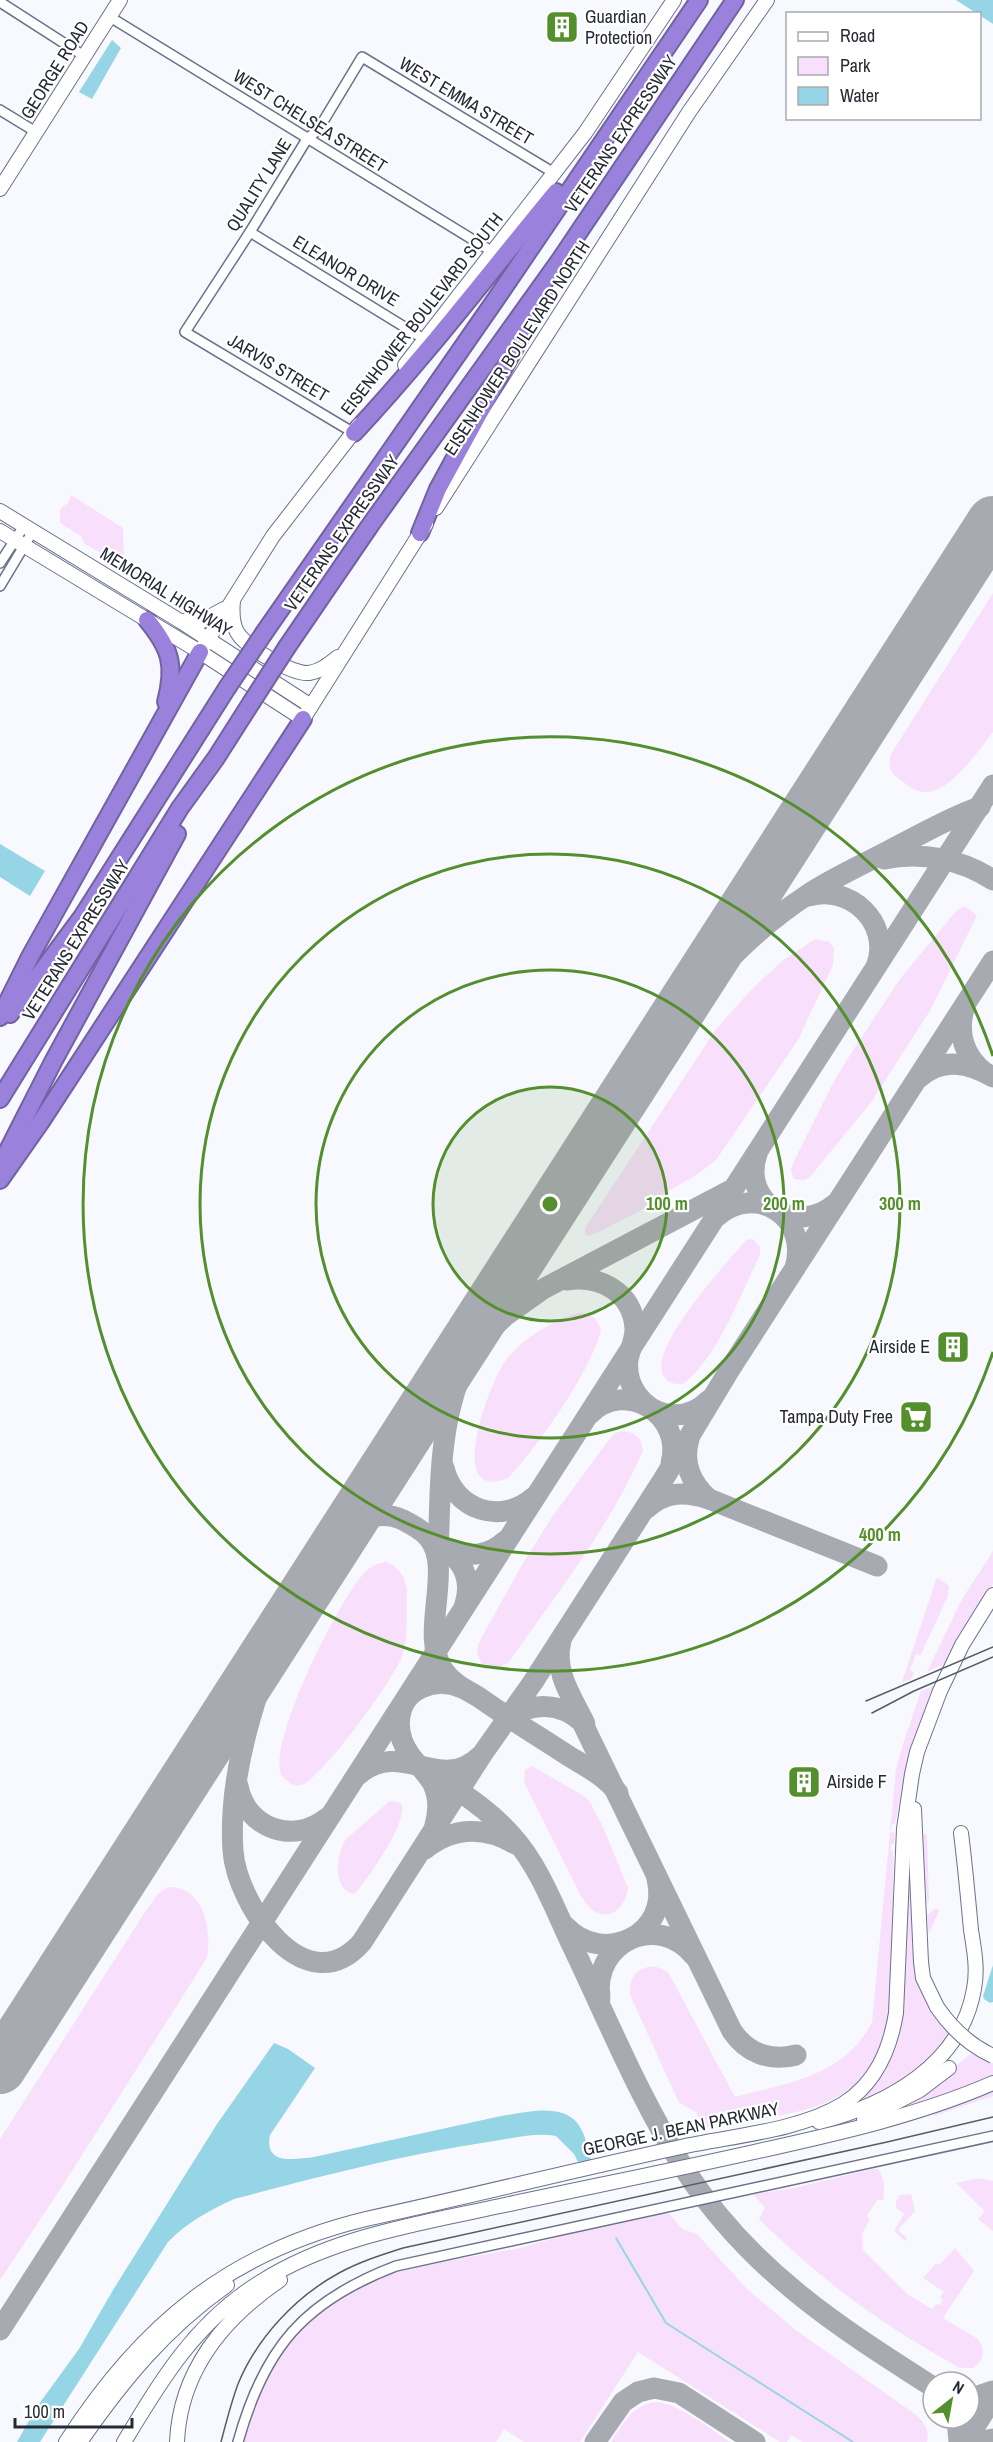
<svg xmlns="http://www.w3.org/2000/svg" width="993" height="2442" font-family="'Archivo Narrow',sans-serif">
<rect width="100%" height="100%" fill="#f7f9ff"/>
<g fill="#f8e0fc">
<path d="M71,495l52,33 1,28 16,20 -55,-32 -4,-8 -21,-13v-14l8,-6z"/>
<path d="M993,593v139c-14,18 -44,63 -70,60 -8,-1 -15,-6 -21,-11 -11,-7 -15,-13 -11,-27z"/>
<path d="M964,906l13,9 -46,94 -59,92 -62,76 -6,3 -10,-1 -3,-9 2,-7 40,-80 17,-28 50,-76 56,-68z"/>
<path d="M815,939l14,3 5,6 -1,17 -35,75 -82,120 -21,16 -34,19 -10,10 -54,28 -9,3 -3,-1v-7l131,-199 36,-40 30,-28z"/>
<path d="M753,1239l7,8v8c-20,40 -41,101 -77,129 -8,1 -16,-1 -20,-9 -14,-27 60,-108 78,-129l5,-6z"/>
<path d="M578,1313c13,0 19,5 23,17 -10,41 -63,116 -93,148 -66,27 -17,-101 0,-121 18,-21 44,-35 70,-44z"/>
<path d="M621,1431c14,1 21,6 22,20 -34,77 -87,144 -135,212l-14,6 -12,-4 -5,-13 1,-8 45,-81 29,-46 56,-76 6,-7z"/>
<path d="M993,1551v33l-49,80 -17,8 34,-71z"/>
<path d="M386,1562c13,5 19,14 21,28 -1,21 2,49 -6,69 -9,22 -80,121 -100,126 -9,2 -14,-4 -20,-10 -13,-34 58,-177 85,-204 6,-6 12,-8 20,-9z"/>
<path d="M937,1577l12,9 -1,10 -28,60 -4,-2 -6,16 4,2 -2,7 -10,3z"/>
<path d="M934,1686l-25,68 -14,70h-3l-1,8 4,1 -1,11h-3v7h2c1,38 -1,76 -2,114 0,27 3,57 -8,82 -10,24 -31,43 -54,54 -31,15 -89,21 -125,26l-8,-15 -17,-9 -49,-108c-3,-24 19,-36 38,-23l67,125c53,-14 110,-21 137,-75l24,-253 7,-25 18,-53z"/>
<path d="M532,1766l52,30 6,6 13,25 25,61c-2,17 -16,34 -34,23 -6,-3 -9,-10 -13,-15l-57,-114 1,-12z"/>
<path d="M390,1801l9,1 3,3c4,20 -32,70 -45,86l-3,3c-23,-5 -17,-41 -8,-55z"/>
<path d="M921,1834h6l2,66 -2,4z"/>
<path d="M910,1850l8,109 35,74 -12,17 -34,30 -60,28c29,-26 41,-37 53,-75z"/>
<path d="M168,1887c36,-1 44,43 39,71l-144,227 -63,95v-141l145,-227 13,-18z"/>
<path d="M936,1908l3,3 -10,22 -2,-18z"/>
<path d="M974,2051l19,10v14l-66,27 -17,2z"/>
<path d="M993,2090v6l-59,20v-2z"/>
<path d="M872,2169h6c7,9 7,20 5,31h-6l-10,16 3,4 -8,14 1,16 44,44 25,15 4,-5 4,1 3,-5 -3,-3 4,-5 -21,-14 13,-15 3,2 16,-17 19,23 -31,47 35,21c8,11 6,22 -5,29h-13c-78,-43 -137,-86 -201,-149l6,-11 -12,-14 41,-6z"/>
<path d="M978,2178l15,3v50l-15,-12 7,-8 -29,-28z"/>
<path d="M911,2194l4,17 -17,19 9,8 -2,3 -11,-10 10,-17 -8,-6v-6l4,-7z"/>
<path d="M668,2212l14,17 15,5 50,55 50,42 118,83c9,8 15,16 12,28h-124l-12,-7 -4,7h-7l-142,-90 -58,90h-56l-20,-13 -8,13h-254l16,-50 26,-45 24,-26 24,-19 28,-16 37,-16 123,-22 111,-32z"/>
<path d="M654,2402c24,0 56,27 76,40h-119c12,-18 20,-36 43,-40z"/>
</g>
<g fill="#95d5e6">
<path d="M956,0h37v24z"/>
<path d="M112,40l9,8 -29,51 -13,-7z"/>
<path d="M0,844l45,27 -15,25 -30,-19z"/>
<path d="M993,1965v37l-3,1 -6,-4 -1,-3z"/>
<path d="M274,2043l14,6 27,19 -45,67c-6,31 25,24 44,22l187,-41c23,-3 60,-14 77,8 7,9 10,24 13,36l-13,2 -4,-8 -18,-18c-22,-4 -46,3 -68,6 -86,13 -171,35 -254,57 -24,11 -48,24 -66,43l-128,200h-23l19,-34 43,-59 34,-59 104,-166z"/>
</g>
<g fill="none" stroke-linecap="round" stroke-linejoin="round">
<path stroke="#95d5e6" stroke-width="2" d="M616,2238l50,85 187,119"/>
<g stroke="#a8aab2" stroke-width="21">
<path d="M884,859c37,-8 77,0 109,21"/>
<path d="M809,896c40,-12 82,26 68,68"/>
<path d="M964,1009c-7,24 0,47 20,63"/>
<path d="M920,1077c23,-20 49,-14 73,0"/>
<path d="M623,1101c54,-84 101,-152 187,-208 26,-17 56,-30 84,-45 28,-14 56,-31 86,-41"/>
<path d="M757,1154c-17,48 40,83 78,50"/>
<path d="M716,1217c40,-35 94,0 79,51"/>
<path d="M567,1280c33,-5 66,12 68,49 0,11 -5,20 -7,31 -3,25 14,49 39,54 16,3 31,-3 42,-14"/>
<path d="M481,1339l24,-23 38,-27 186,-98"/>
<path d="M435,1394l23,-30"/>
<path d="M590,1414c36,-36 94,2 81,49"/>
<path d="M689,1439c-7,23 2,45 20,60l168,67"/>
<path d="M444,1468c10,42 57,58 90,29"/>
<path d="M646,1509c19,-18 40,-18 63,-10"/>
<path d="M430,1538c25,16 45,33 35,66"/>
<path d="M450,1551c21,6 39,5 55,-10"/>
<path d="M438,1555c2,-45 1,-93 10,-137 19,-92 81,-170 131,-248"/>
<path d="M561,1641c-8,30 11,56 24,83"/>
<path d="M509,1719c22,-18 52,-16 73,3l150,309c15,22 38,31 64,24"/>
<path d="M418,1765c33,21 68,41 94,71 27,30 42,71 59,107 36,75 69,157 114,227 65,100 151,155 248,217"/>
<path d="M358,1775c44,-38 81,20 122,-19"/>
<path d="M238,1786c8,43 56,59 89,32"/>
<path d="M618,1793c-13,-17 -33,-27 -51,-38 -29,-19 -59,-37 -87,-57 -13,-8 -27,-14 -36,-27 -26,-36 11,-103 -16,-134 -6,-7 -17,-13 -25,-17 -17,-8 -38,-5 -51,7 -11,10 -18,24 -26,36 -32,50 -61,99 -76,156 -12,42 -20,88 -17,132 4,54 73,155 129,91l121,-189 50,-71 130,-202 67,-111 263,-408"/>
<path d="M435,1825c4,-14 4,-28 -2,-41 -6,-11 -16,-19 -23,-29 -16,-22 -15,-55 11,-67 13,-6 28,-6 41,0"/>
<path d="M425,1849c28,-22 59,-23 90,-5"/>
<path d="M565,1926c38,41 106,8 92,-47"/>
<path d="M600,1998c-8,-56 58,-87 94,-42"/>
<path d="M0,2330l993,-1545"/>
<path d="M969,2399l24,-8"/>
<path d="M957,2418l2,24"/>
<path d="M595,2442l28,-40 15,-10 16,-4 25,5 76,49"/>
<path d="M965,2442l28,-44"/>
<path d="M978,2442l15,-3"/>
</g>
<path stroke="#a8aab2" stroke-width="52" d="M0,2068l993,-1546"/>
<defs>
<g id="street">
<path d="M0,2l84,54"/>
<path d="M110,17l383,235"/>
<path d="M0,110l36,22"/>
<path d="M250,232l174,107"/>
<path d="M354,433l-169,-101 65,-100 57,-93 11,-9 44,-73 192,116"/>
<path d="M0,563l24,-37"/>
<path d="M0,586l33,-55"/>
<path d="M238,2442c26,-94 66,-141 158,-176l597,-130"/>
</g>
<g id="secondary">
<path d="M0,189l120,-189"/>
<path d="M405,365l180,-232 89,-133"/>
<path d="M436,508l253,-396 78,-112"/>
<path d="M0,511l180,110 131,85"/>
<path d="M0,531l200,121 103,67 123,-195"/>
<path d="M233,600c-1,11 -1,23 4,32 8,15 56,43 72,41 12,-2 20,-9 29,-16"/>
<path d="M181,621h21l22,-12"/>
<path d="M200,652l73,-116 86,-111"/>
<path d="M914,1809l7,153 2,16 14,29"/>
<path d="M864,2119l56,-29 29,-22"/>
<path d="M819,2122c68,-17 142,-57 155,-133 4,-20 0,-40 -3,-59 -3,-33 -6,-65 -10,-97"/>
<path d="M66,2442c75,-117 163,-190 300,-223 105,-23 209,-49 315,-72 50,-11 118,-16 162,-43 33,-21 47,-54 53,-91l8,-184 8,-55 5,-22 23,-61 22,-46 31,-50"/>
<path d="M80,2442c43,-62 85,-113 147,-157"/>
<path d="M124,2442c37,-62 72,-120 135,-159 72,-46 158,-59 241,-77 84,-18 169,-35 254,-54 81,-18 163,-36 239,-69"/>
<path d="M177,2442c3,-71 47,-124 103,-162"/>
</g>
<g id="highway">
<path d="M354,433c72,-77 135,-160 202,-241"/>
<path d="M420,533l18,-44 105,-193"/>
<path d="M147,620c23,28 29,45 19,82"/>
<path d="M264,633l232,-334 203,-299"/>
<path d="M287,647l84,-123 189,-264 175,-260"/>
<path d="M10,1014l72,-97 145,-229"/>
<path d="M0,1017l31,-62 169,-303"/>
<path d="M0,1099l180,-291 36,-50 35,-55"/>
<path d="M0,1166l54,-106 123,-226"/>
<path d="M0,1180l42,-60 261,-401"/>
</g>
</defs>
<use href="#street" stroke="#6a738a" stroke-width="12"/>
<use href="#secondary" stroke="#6a738a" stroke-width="16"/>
<use href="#highway" stroke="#7163a1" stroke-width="20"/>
<use href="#street" stroke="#fff" stroke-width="9"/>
<use href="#secondary" stroke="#fff" stroke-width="14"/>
<use href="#highway" stroke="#9a81db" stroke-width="16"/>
<g stroke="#585c65" stroke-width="1.5">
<path d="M866,1701l127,-54"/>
<path d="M872,1713l42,-22 79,-34"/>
<path d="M221,2442c5,-19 10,-39 17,-58 19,-46 57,-87 101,-111 20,-11 42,-18 64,-25l484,-106 106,-25"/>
</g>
<defs>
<path id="secondary-bridge" d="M937,2007c15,22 32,38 56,49"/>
<g id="highway-bridge">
<path d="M227,688l37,-55"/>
<path d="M251,703l36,-56"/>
</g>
</defs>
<use href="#secondary-bridge" stroke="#6a738a" stroke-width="16" stroke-linecap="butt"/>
<use href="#highway-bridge" stroke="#7163a1" stroke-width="20" stroke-linecap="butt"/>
<use href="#secondary-bridge" stroke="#fff" stroke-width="14"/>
<use href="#highway-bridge" stroke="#9a81db" stroke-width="16"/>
</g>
<circle cx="550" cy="1204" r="117" fill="#548f2e" fill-opacity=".12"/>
<g fill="none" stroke="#548f2e" stroke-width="3">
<circle cx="550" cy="1204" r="117"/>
<circle cx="550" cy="1204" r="234"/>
<circle cx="550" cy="1204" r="350"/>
<path d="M993 1352A467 467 0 1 1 993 1056"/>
</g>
<defs>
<symbol id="building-square" viewBox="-11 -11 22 22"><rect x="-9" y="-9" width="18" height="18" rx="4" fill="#548f2e" stroke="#fff"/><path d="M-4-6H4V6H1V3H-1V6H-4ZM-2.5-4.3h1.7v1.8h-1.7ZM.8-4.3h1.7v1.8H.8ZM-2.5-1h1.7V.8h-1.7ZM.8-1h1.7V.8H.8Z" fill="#fff"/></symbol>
<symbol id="supermarket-square" viewBox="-11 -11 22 22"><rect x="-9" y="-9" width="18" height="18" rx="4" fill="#548f2e" stroke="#fff"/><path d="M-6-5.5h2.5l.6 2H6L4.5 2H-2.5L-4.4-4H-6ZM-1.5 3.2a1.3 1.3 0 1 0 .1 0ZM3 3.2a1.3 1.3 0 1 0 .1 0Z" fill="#fff"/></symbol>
</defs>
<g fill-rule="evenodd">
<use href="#building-square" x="543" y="8" width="38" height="38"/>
<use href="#building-square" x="934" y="1328" width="38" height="38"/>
<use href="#supermarket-square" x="897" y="1398" width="38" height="38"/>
<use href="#building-square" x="785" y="1763" width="38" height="38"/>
</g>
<g text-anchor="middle" stroke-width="4.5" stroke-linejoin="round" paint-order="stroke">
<g font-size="18" fill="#262a34" stroke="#fff" text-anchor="start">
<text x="585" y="23">Guardian<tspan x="585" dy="21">Protection</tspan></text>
<text x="930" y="1353" text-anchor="end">Airside E</text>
<text x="893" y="1423" text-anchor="end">Tampa Duty Free</text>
<text x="827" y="1788">Airside F</text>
</g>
<g font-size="18" fill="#262a34" stroke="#fff">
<text transform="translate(55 70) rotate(-58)" y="6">GEORGE ROAD</text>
<text transform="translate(466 101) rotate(31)" y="6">WEST EMMA STREET</text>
<text transform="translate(310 121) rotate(32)" y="6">WEST CHELSEA STREET</text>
<text transform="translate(621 134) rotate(-56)" y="6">VETERANS EXPRESSWAY</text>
<text transform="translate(259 185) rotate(-58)" y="6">QUALITY LANE</text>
<text transform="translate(346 271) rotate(31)" y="6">ELEANOR DRIVE</text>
<text transform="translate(422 314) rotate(-52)" y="6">EISENHOWER BOULEVARD SOUTH</text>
<text transform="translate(517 348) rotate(-57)" y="6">EISENHOWER BOULEVARD NORTH</text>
<text transform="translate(278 368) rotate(31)" y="6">JARVIS STREET</text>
<text transform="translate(342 533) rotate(-55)" y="6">VETERANS EXPRESSWAY</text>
<text transform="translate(166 592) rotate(32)" y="6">MEMORIAL HIGHWAY</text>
<text transform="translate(76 940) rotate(-58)" y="6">VETERANS EXPRESSWAY</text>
<text transform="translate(681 2129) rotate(-12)" y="6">GEORGE J. BEAN PARKWAY</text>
</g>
</g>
<circle cx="550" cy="1204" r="9" fill="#548f2e" stroke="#fff" stroke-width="3"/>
<g font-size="18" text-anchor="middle" font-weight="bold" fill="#548f2e" stroke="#fff" stroke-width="4.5" stroke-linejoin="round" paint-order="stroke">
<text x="667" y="1210">100 m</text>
<text x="784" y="1210">200 m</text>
<text x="900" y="1210">300 m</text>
<text x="880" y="1541">400 m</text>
</g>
<rect x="786" y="12" width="195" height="108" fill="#ffffff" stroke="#a8aaae" stroke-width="1.5"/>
<rect x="798" y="32" width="30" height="9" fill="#ffffff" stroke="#a8aaae" stroke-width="1.5"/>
<text x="840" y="42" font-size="18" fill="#262a34">Road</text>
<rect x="798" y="57" width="30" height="18" fill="#f8e0fc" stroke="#a8aaae" stroke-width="1.5"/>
<text x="840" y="72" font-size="18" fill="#262a34">Park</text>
<rect x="798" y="87" width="30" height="18" fill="#95d5e6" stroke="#a8aaae" stroke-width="1.5"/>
<text x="840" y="102" font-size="18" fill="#262a34">Water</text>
<g transform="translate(951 2400) rotate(31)"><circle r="28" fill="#ffffff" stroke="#a8aaae" stroke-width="1.5"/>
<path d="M0-4.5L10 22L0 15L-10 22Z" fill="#548f2e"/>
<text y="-9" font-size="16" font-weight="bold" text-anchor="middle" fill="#262a34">N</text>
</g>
<path d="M15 2418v9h117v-9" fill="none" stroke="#262a34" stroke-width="3"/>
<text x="24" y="2418" font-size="18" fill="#262a34" stroke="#ffffff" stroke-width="4.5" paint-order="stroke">100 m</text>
</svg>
